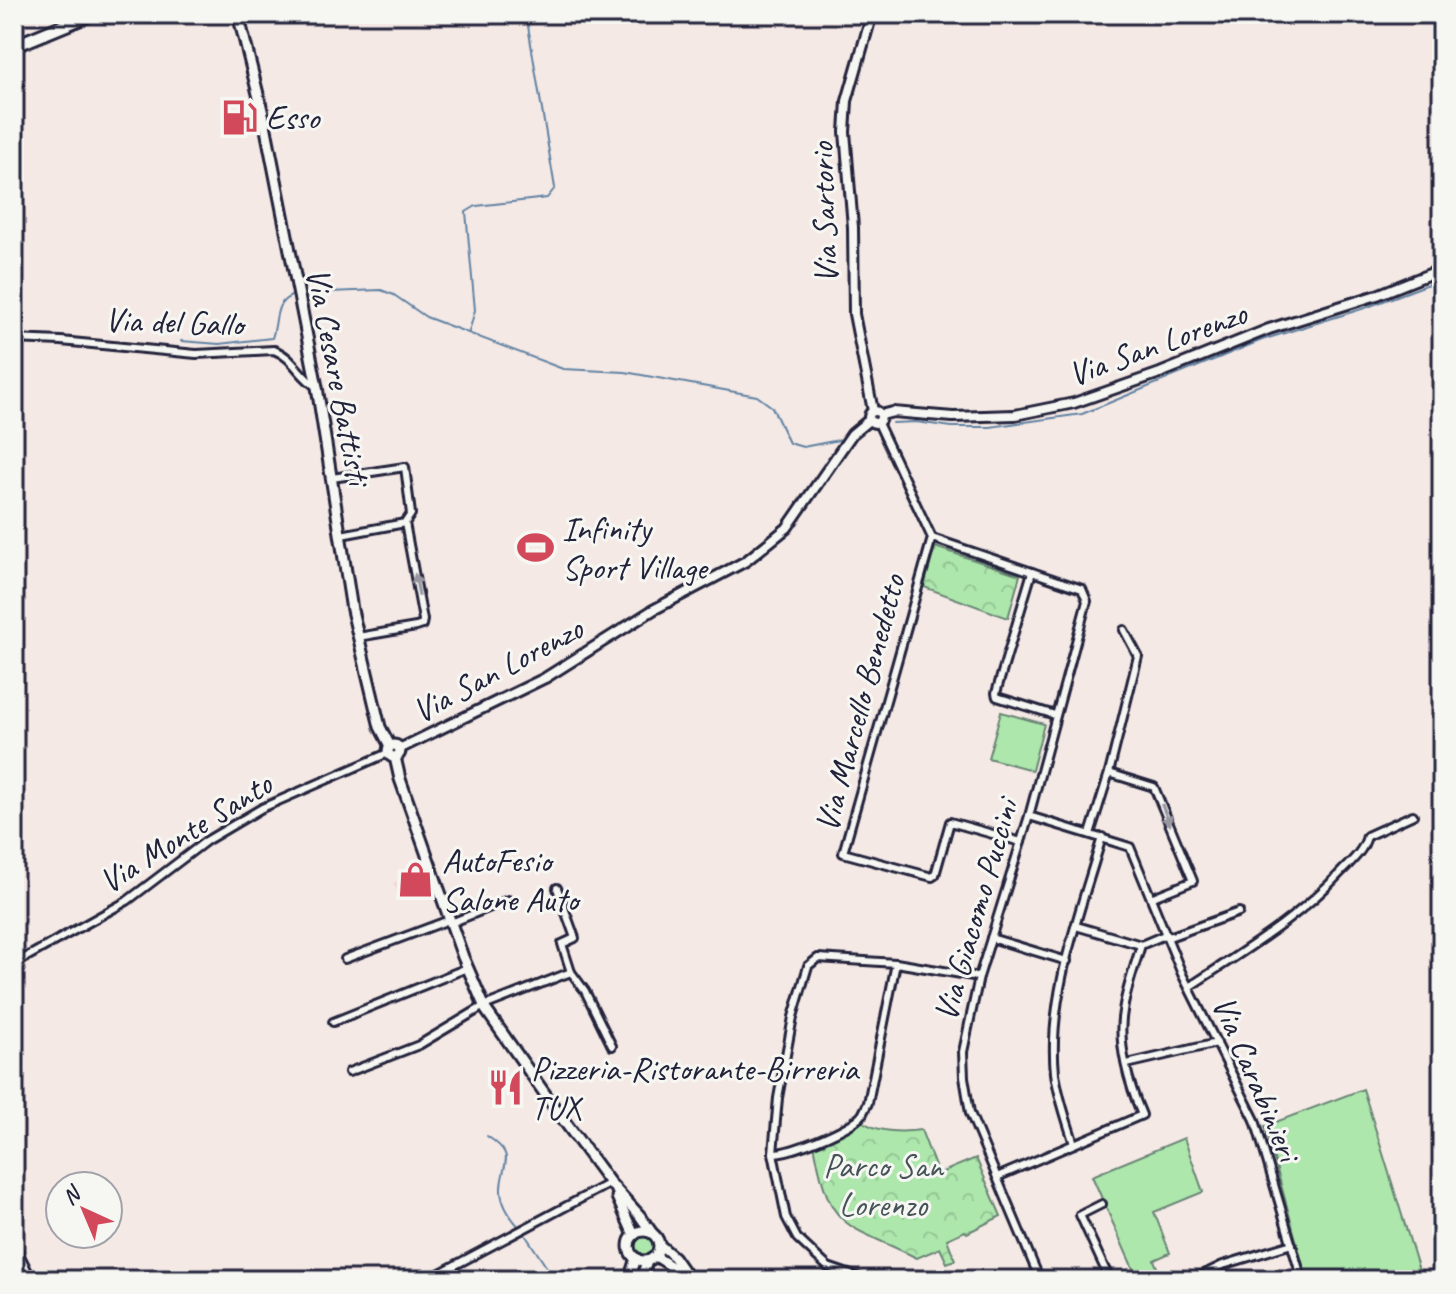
<svg xmlns="http://www.w3.org/2000/svg" width="1456" height="1294" font-family="Caveat,sans-serif">
<defs>
<pattern id="forest-crowns" width="20" height="18" patternUnits="userSpaceOnUse" patternTransform="scale(2)"><rect width="20" height="18" fill="#ade7ac"/><path d="M2 6a3 3 0 1 1 6 0M12 15a3 3 0 1 1 6 0" fill="none" stroke="#95c695"/></pattern>
</defs>
<rect width="100%" height="100%" fill="#f5e9e5"/>
<filter id="ink" filterUnits="userSpaceOnUse"><feTurbulence type="fractalNoise" baseFrequency=".0125" numOctaves="2"/><feDisplacementMap in="SourceGraphic" scale="16" xChannelSelector="R" yChannelSelector="G"/><feConvolveMatrix kernelMatrix="1 2 1 2 8 2 1 2 1" color-interpolation-filters="sRGB"/></filter>
<g filter="url(#ink)">
<path fill="#f3d9d5" d="M425,870l4,11 -31,12 -5,-10z"/>
<g fill="#ade7ac" stroke="#688474" stroke-width="2">
<path d="M1001,712l43,12 -12,46 -44,-12z"/>
<path d="M1363,1089l59,191h-115l-42,-154z"/>
<path d="M1184,1138l19,54 -49,20 16,41 -16,7 8,20h-24l-46,-104z"/>
<circle cx="644" cy="1247" r="11"/>
</g>
<g fill="url(#forest-crowns)" stroke="#688474" stroke-width="2">
<path d="M935,547l85,28 -12,43 -84,-31z"/>
<path d="M860,1120c18,13 40,13 61,10l17,44 38,-16 25,58 -34,17 -2,-2 -18,8 8,21 -8,3 -7,-15 -23,10c-73,-36 -87,-25 -103,-114l36,-16z"/>
</g>
<g fill="none" stroke-linecap="round" stroke-linejoin="round">
<g stroke="#6182a3" stroke-width="2">
<path d="M302,293l79,-3 13,5 32,22 137,52 62,3 132,24 15,11 17,36 14,4 41,-8"/>
<path d="M469,332l6,-22 -9,-98 10,-6 71,-8 8,-10 -29,-174"/>
<path d="M181,341l38,3 53,-6c7,-20 0,-36 24,-44"/>
<path d="M893,423l23,-1 36,5h38l92,-13 180,-74 103,-32 77,-29"/>
<path d="M167,866l59,-43 36,-20"/>
<path d="M487,1136c30,20 16,24 14,51 -1,15 9,30 19,41"/>
<path d="M524,1233l31,47"/>
</g>
<defs>
<g id="minor">
<path d="M14,339l47,2 135,13 78,-4c19,7 26,27 43,37"/>
<path d="M878,423l54,115 150,51 5,12 -58,215 -50,161 -16,75 1,25 6,36 70,167"/>
<path d="M332,478l73,-11 6,47 -6,9 18,97 -1,5 -6,2 -58,10"/>
<path d="M341,535l64,-12"/>
<path d="M932,538l-89,315 89,24 3,-2 15,-53 71,20"/>
<path d="M1032,572l-36,121 1,4 58,18"/>
<path d="M1109,773l45,14 39,94 -40,16"/>
<path d="M1029,816l101,31 52,127 73,146 47,160"/>
<path d="M1090,834l19,-61 29,-117 -14,-26"/>
<path d="M557,888l18,50 -13,6 9,28"/>
<path d="M451,923l57,-23"/>
<path d="M1076,926l65,19 26,-11"/>
<path d="M1169,937l70,-25"/>
<path d="M991,938l76,23"/>
<path d="M345,959l104,-39"/>
<path d="M14,964l113,-63 79,-60 56,-33 126,-55"/>
<path d="M1189,987c54,-36 109,-68 153,-116 10,-10 22,-21 25,-35l46,-21"/>
<path d="M333,1022l134,-54"/>
<path d="M1127,1064l90,-21"/>
<path d="M349,1072l70,-27 65,-39 87,-34 14,19 27,55"/>
<path d="M1074,1144c-7,-23 -16,-47 -19,-71 -8,-77 26,-163 47,-236"/>
<path d="M773,1153c19,0 77,-24 89,-38 2,-4 4,-8 6,-12l28,-140"/>
<path d="M997,1177l145,-62c-13,-30 -25,-71 -19,-104 3,-22 12,-45 18,-66"/>
<path d="M1102,1204l-22,11 30,65"/>
<path d="M14,1243l18,37"/>
<path d="M427,1280l183,-97"/>
<path d="M866,1280l-38,-13 -31,-29 -11,-21 -13,-64 5,-55 15,-81 15,-51 10,-8 78,5 83,14"/>
<path d="M1192,1280l31,-15 69,-21"/>
</g>
<g id="tertiary">
<path d="M872,14l-25,87 -2,31 8,95 1,87 19,97"/>
<circle cx="875" cy="417" r="6"/>
<path d="M881,415l12,-3 60,5 62,-2 59,-12 86,-30 109,-44 108,-34 65,-26"/>
<path d="M399,749l146,-71 108,-68 93,-49 41,-33 65,-94 17,-14"/>
<path d="M659,1244l15,13 16,23"/>
<path d="M655,1256l30,19"/>
</g>
<g id="secondary">
<path d="M238,14l25,100 54,273 35,223 28,117 10,19"/>
<circle cx="394" cy="751" r="6"/>
<path d="M395,757l5,22 63,178 23,53 76,108 48,65 30,33 12,17"/>
<path d="M617,1197l17,38"/>
<circle cx="644" cy="1246" r="15"/>
<path d="M629,1280l7,-22"/>
<path d="M641,1280l6,-19"/>
</g>
<path id="trunk" d="M14,46l78,-32"/>
</defs>
<use href="#minor" stroke="#22223b" stroke-width="12"/>
<use href="#tertiary" stroke="#22223b" stroke-width="14"/>
<use href="#secondary" stroke="#22223b" stroke-width="15"/>
<use href="#trunk" stroke="#22223b" stroke-width="17"/>
<use href="#minor" stroke="#f6f6f2" stroke-width="6"/>
<use href="#tertiary" stroke="#f6f6f2" stroke-width="8"/>
<use href="#secondary" stroke="#f6f6f2" stroke-width="9"/>
<use href="#trunk" stroke="#f6f6f2" stroke-width="11"/>
</g>
<defs><path id="oneway-solid" d="M-6-.8H1V-3.2L6.5 0L1 3.2V.8H-6Z" transform="scale(2)"/></defs>
<g fill="#9797a0">
<use href="#oneway-solid" transform="translate(417 585) rotate(-101)"/>
<use href="#oneway-solid" transform="translate(1166 815) rotate(68)"/>
</g>
</g>
<defs>
<symbol id="fuel-bare" viewBox="-9 -9 18 18"><path d="M-5.5-6h7V0h2V4h1.3V-2.5L3-4.5l.8-.8L6-3V5H2.5V1h-1V6h-7ZM-4.2-4.7v3.2H.2V-4.7Z" fill="#d1495b" stroke="#f6f6f2" stroke-width="2.5" paint-order="stroke"/></symbol>
<symbol id="stadium-bare" viewBox="-9 -9 18 18"><path d="M0-5a6.5 5 0 1 0 0 10a6.5 5 0 1 0 0-10ZM-3.5-1.8h7v3.6h-7Z" fill="#d1495b" stroke="#f6f6f2" stroke-width="2.5" paint-order="stroke"/></symbol>
<symbol id="shop-bare" viewBox="-9 -9 18 18"><path d="M-5-2.5h2.3a2.7 3.5 0 0 1 5.4 0H5L5.5 6h-11ZM-1.5-2.5h3a1.5 2.3 0 0 0-3 0Z" fill="#d1495b" stroke="#f6f6f2" stroke-width="2.5" paint-order="stroke"/></symbol>
<symbol id="restaurant-bare" viewBox="-9 -9 18 18"><path d="M-5-6h1v4h1v-4h1v4h1v-4h1v5L-1.5 .5V6h-2V.5L-5-1ZM5-6V6H3V1.5H1.5Q1.5-4 5-6Z" fill="#d1495b" stroke="#f6f6f2" stroke-width="2.5" paint-order="stroke"/></symbol>
</defs>
<g fill-rule="evenodd">
<use href="#fuel-bare" x="214" y="92" width="51" height="51"/>
<use href="#stadium-bare" x="510" y="522" width="51" height="51"/>
<use href="#shop-bare" x="390" y="854" width="51" height="51"/>
<use href="#restaurant-bare" x="480" y="1062" width="51" height="51"/>
</g>
<g text-anchor="middle" stroke-width="6" stroke-linejoin="round" paint-order="stroke">
<g font-size="34" fill="#22223b" stroke="#f6f6f2" text-anchor="start">
<text x="266" y="129">Esso</text>
<text x="562" y="540">Infinity<tspan x="562" dy="39">Sport Village</tspan></text>
<text x="442" y="872">AutoFesio<tspan x="442" dy="39">Salone Auto</tspan></text>
<text x="531" y="1080">Pizzeria-Ristorante-Birreria<tspan x="531" dy="39">TUX</tspan></text>
</g>
<g font-size="34" fill="#22223b" stroke="#f6f6f2">
<text transform="translate(823 213) rotate(-92)" y="12">Via Sartorio</text>
<text transform="translate(174 321) rotate(2)" y="12">Via del Gallo</text>
<text transform="translate(1157 343) rotate(-20)" y="12">Via San Lorenzo</text>
<text transform="translate(339 376) rotate(79)" y="12">Via Cesare Battisti</text>
<text transform="translate(497 669) rotate(-28)" y="12">Via San Lorenzo</text>
<text transform="translate(859 703) rotate(-75)" y="12">Via Marcello Benedetto</text>
<text transform="translate(185 832) rotate(-32)" y="12">Via Monte Santo</text>
<text transform="translate(975 910) rotate(-74)" y="12">Via Giacomo Puccini</text>
<text transform="translate(1257 1078) rotate(67)" y="12">Via Carabinieri</text>
</g>
<g font-size="34" fill="#455357" stroke="#f6f6f2">
<text x="883" y="1177">Parco San<tspan x="883" dy="39">Lorenzo</tspan></text>
</g>
</g>
<rect width="1456" height="1294" fill="none" stroke="#f6f6f2" stroke-width="48"/>
<rect x="24" y="24" width="1408" height="1246" fill="none" stroke="#22223b" stroke-width="3" filter="url(#ink)"/>
<g transform="translate(84 1210) rotate(316)"><circle r="38" fill="#f6f6f2" stroke="#a1a1a9" stroke-width="2"/>
<path d="M0-6L14 30L0 20L-14 30Z" fill="#d1495b"/>
<text y="-12" font-size="22" font-weight="bold" text-anchor="middle" fill="#22223b">N</text>
</g>
</svg>
